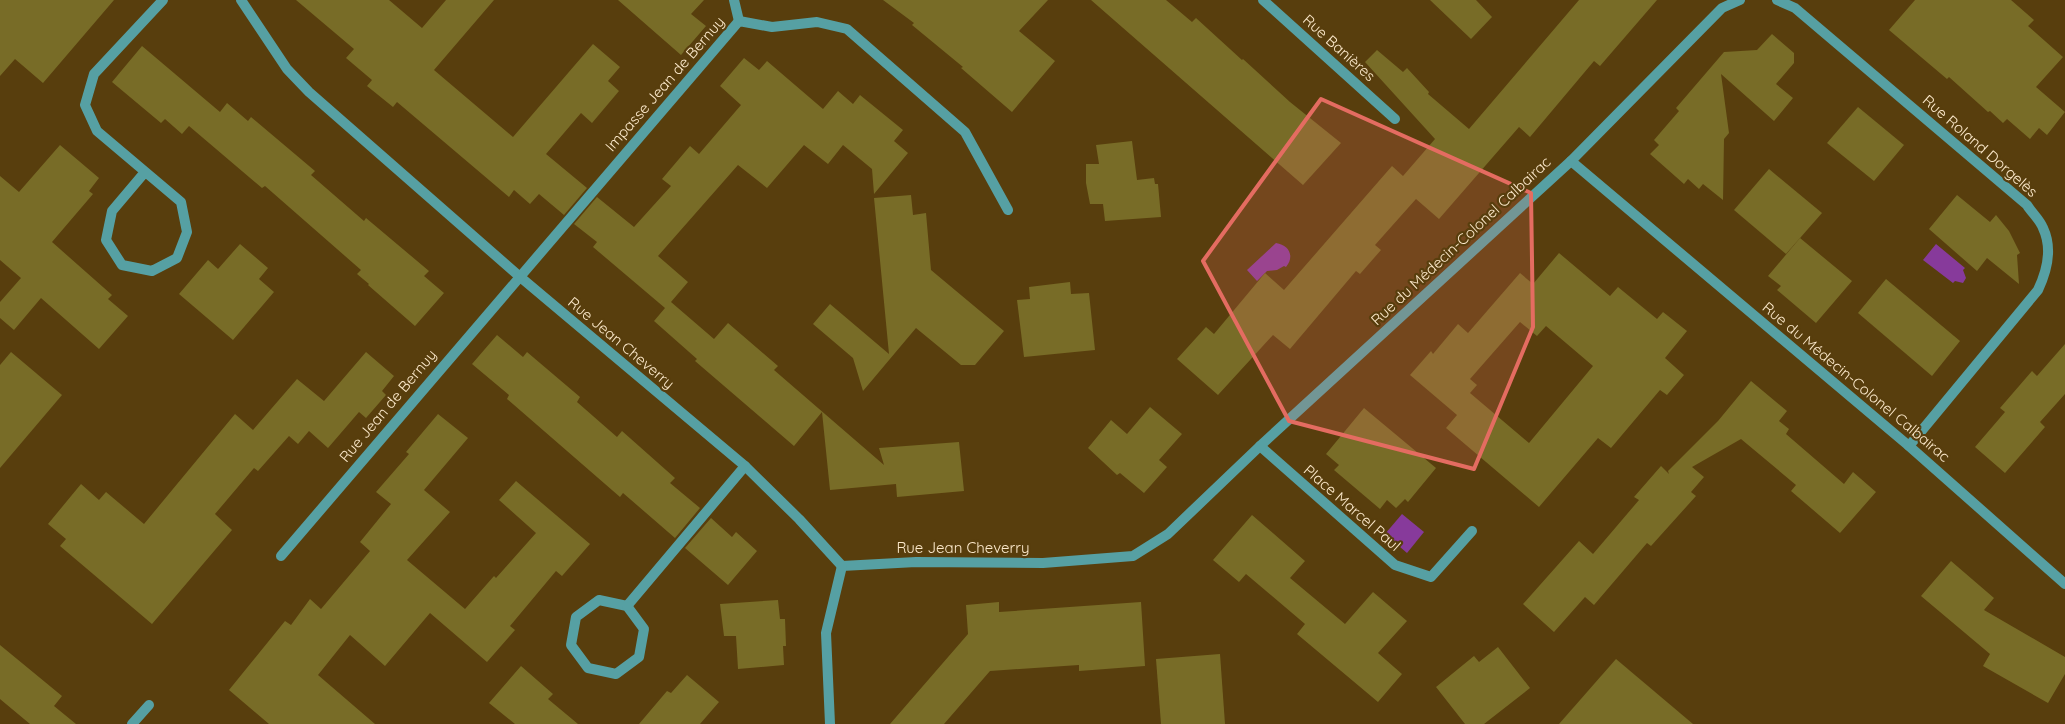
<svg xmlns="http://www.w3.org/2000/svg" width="2065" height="724" font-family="Quicksand,sans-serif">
<rect width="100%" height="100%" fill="#583e0d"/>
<g fill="#873a9b">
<path d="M1276,243c13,2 19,13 10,24l-2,-1 -7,4 -10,1 -10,10 -10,-11z"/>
<path d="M1936,244l29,24 -2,2 3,8 -3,5 -8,-2 -2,2 -30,-23z"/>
<path d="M1402,514l22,18 -17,21 -22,-19z"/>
</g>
<g fill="#786c27" fill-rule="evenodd">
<path d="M0,0h114l-71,83 -28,-24 -15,17z"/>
<path d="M296,0h93l33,28 24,-28h48l-60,70 79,67 80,-93 27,23 -12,14 11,10 -27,32 -11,-10 -35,41 41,34 -23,27 -25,-21 -9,10 -16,-14 -5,7 -112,-95 -4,5 -26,-21 5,-6 -26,-22 8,-9z"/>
<path d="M618,0h86l-13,14 15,12 -25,29z"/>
<path d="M883,0h165l-29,31 36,30 -43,51 -51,-44 2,-1 -51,-42 2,-2z"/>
<path d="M1091,0h75l26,22 4,-4 46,42 1,-1 47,43 51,41 -38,42z"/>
<path d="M1430,0h46l16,17 -21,22z"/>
<path d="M1579,0h78l-57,66 -6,-5 -64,76 -11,-10 -80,92 -23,-20 -41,46 6,5 -21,24 -4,-3 -66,78 -17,-14 -55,60 -41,-36 29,-32 8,7 51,-61 19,17 108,-124 11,10 32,-37 -70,-77 12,-12 26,22 4,-4 22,24 -1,2 41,35z"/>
<path d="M1915,0h96l23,20 -6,6 35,31 -27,30 29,25 -18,23 -8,-7 -9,11 -23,-20 -4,4 -13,-12 -2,1 -39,-35 -2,2 -58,-49z"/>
<path d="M1772,34l22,19v10l-18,21 17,14 -19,23 -53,-47 8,59 -5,6 -1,61 -20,-16 -4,5 -11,-10 -4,5 -34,-30 9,-9 -5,-5 25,-29 -3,-3 48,-56 33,-2z"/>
<path d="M142,46l78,66 7,-9 21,18 3,-4 64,54 -4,4 53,46 2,-3 63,53 -5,5 20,17 -29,33 -47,-41 1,-1 -12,-10 4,-4 -96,-84 -3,2 -73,-62 -7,8 -17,-15 -4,4 -49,-41z"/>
<path d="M744,58l15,12 8,-9 56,48 15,-18 15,13 7,-9 43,35 -9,11 14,12 -34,41 -2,-25 -29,-24 -15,19 -24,-19 -37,43 -29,-23 -80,91 30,26 -17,20 43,37 14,-16 50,43 -4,4 110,95 -5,-17 80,-6 5,49 -67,6 -1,-13 -66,6 -8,-78 -28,34 -99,-85 2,-2 -43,-38 11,-13 -72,-61 4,-5 -23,-18 23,-27 37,30 37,-41 -9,-7 28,-33 9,8 42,-49 -21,-19z"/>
<path d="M1858,107l46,38 -30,36 -47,-38z"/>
<path d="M1132,141l5,39 17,-2 1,6h3l3,33 -56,4 -2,-17h-13l-4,-21v-19h13l-3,-19z"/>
<path d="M60,145l39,33 -10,13 4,3 -41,48 60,53 -4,4 20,17 -29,33 -58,-51 -27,32 -14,-12v-16l21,-24 -21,-18v-84l19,16z"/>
<path d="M1769,169l53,44 -36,41 -52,-44z"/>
<path d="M911,195l2,20 13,-2 5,57 73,61 -29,34h-14l-45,-37 -53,63 -10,-33 -40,-34 17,-20 59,50 -15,-156z"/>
<path d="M1957,195l33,27 6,-7 13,16 11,22 -3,2 2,29 -32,-26 -10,13 -48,-42z"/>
<path d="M1800,238l52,43 -36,42 -39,-33 4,-4 -13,-10z"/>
<path d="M240,244l28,24 -9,11 15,13 -41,48 -54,-46 29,-34 10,9z"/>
<path d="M1559,253l51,43 8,-9 39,32 6,-7 24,19 -22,27 19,17 -17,20 -7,-5 -49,58 -13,-10 -59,69 -93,-79 11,-13 -47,-40 21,-24 2,3 25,-30 10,9 52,-60 13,11zM1520,322l17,14 9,-10 47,40 -64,77 -59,-50 7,-8 -7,-6z"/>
<path d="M1886,279l74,62 -28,35 -74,-63z"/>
<path d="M1070,282l1,12 18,-1 6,57 -71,7 -7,-57 13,-1 -1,-12z"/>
<path d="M497,335l26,22 4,-5 53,45 -3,5 40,35 5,-6 53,47 -5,5 30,25 -25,30 -52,-45 -3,4 -113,-98 2,-4 -37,-31z"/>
<path d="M2065,344v50l-25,28 5,5 -40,46 -30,-26 30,-35 -5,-4 32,-37 5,5z"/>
<path d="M11,352l51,43 -62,73v-103z"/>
<path d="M366,352l28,24 -12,15 4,4 -20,23 -7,-6 -31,36 -19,-17 -11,13 -9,-8 -31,35 -4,-3 -39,46 17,16 -80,94 -92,-78 6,-7 -18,-15 33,-40 18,16 7,-8 38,32 91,-110 18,16 44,-51 27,22z"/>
<path d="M1751,381l36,30 -8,10 10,8 -3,5 58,50 9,-12 23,20 -36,41 -49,-42 5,-6 -55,-46 -49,28 12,10 -13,15 5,4 -45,50 -4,-3 -53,62 -9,-8 -31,35 -31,-28 56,-63 14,13 46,-54 -5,-3 27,-31 8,8 -1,-3 50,-50z"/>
<path d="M1150,407l32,27 -23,26 8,7 -23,26 -24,-20 -3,2 -29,-27 23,-28 16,14z"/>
<path d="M1364,408l72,60 -28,34 -3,-3 -9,9 -9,-8 -7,9 -46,-39 5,-5 -13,-11z"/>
<path d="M438,414l30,24 -44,52 26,22 -43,48 58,49 29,-33 2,2 40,-45 -37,-33 17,-19 74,63 -28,32 -6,-5 -46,55 5,4 -28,32 -57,-49 -45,53 -35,-31 -32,40 57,49h-106l-40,-34 56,-69 6,4 19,-26 11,10 49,-58 -10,-9 31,-38 -15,-12 33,-38 -3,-2z"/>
<path d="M1252,515l53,46 -15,17 55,46 28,-32 34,29 -29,32 24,21 -24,28 -81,-68 8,-10 -59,-50 -7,8 -26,-22z"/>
<path d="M711,518l21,19 4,-5 21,19 -29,34 -43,-37z"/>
<path d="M1951,561l43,37 -10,12 81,47v17l-17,29 -65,-37 7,-12 -69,-58z"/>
<path d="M778,600l2,19h5l1,27h-3l1,19 -46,4 -2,-33h-12l-4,-32z"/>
<path d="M999,602v10l142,-10 4,64 -66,5v-6l-89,6 -46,53h-54l78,-90 -2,-29z"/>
<path d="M0,645l62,51 -8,10 22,18h-46l-30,-25z"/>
<path d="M1498,647l32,41 -46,36h-19l-29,-37 38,-31 5,6z"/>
<path d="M1220,654l5,70h-64l-5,-65z"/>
<path d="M1616,659l77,65h-134z"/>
<path d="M521,666l32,28 -5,5 30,25h-63l-26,-21z"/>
<path d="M687,675l32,27 -19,22h-61l28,-33 4,2z"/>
</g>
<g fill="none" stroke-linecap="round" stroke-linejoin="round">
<g stroke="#56a0a3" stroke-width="10">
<path d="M241,0l46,69 22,23 210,184 226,190 54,53 43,47"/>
<path d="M734,0l5,21"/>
<path d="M1263,0l132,119"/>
<path d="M1777,0l18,8 232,197c5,8 13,15 16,23 10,21 4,43 -5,62l-129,156"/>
<path d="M1571,161l338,285 156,138"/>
<path d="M145,172l-33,39 -6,29 16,25 30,6 25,-13 10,-26 -6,-30 -84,-71 -12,-26 9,-31 69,-74"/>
<path d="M1260,446l135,119 36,12 41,-46"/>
<path d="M281,556l458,-535 33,6 45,-5 30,7 118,103 43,78"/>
<path d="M842,566l74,-4 127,1 90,-7 35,-22 92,-88 311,-285 151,-153 18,-8"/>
<path d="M599,600l28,6 17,23 -5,28 -23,17 -28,-6 -17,-23 5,-28z"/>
<path d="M627,606l118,-140"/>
<path d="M132,724l17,-19"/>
<path d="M830,724l-4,-91 16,-67"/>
</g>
</g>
<path fill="#e46c61" fill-opacity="0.2" stroke="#e46c61" stroke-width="4" stroke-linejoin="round" d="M1321,99l210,94 2,134 -59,142 -185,-48 -86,-160z"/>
<g text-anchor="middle" stroke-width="4.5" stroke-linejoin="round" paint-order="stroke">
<g font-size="15" fill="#fdeacc" stroke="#583e0d">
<text transform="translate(1339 48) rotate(42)" y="5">Rue Banières</text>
<text transform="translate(665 84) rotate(-49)" y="5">Impasse Jean de Bernuy</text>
<text transform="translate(1980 146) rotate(41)" y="5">Rue Roland Dorgelès</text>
<text transform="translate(1461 241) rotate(-43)" y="5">Rue du Médecin-Colonel Calbairac</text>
<text transform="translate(621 343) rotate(40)" y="5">Rue Jean Cheverry</text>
<text transform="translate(1856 382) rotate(40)" y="5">Rue du Médecin-Colonel Calbairac</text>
<text transform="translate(388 406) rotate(-50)" y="5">Rue Jean de Bernuy</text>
<text transform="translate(1352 508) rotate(41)" y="5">Place Marcel Paul</text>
<text x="963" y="553">Rue Jean Cheverry</text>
</g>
</g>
</svg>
